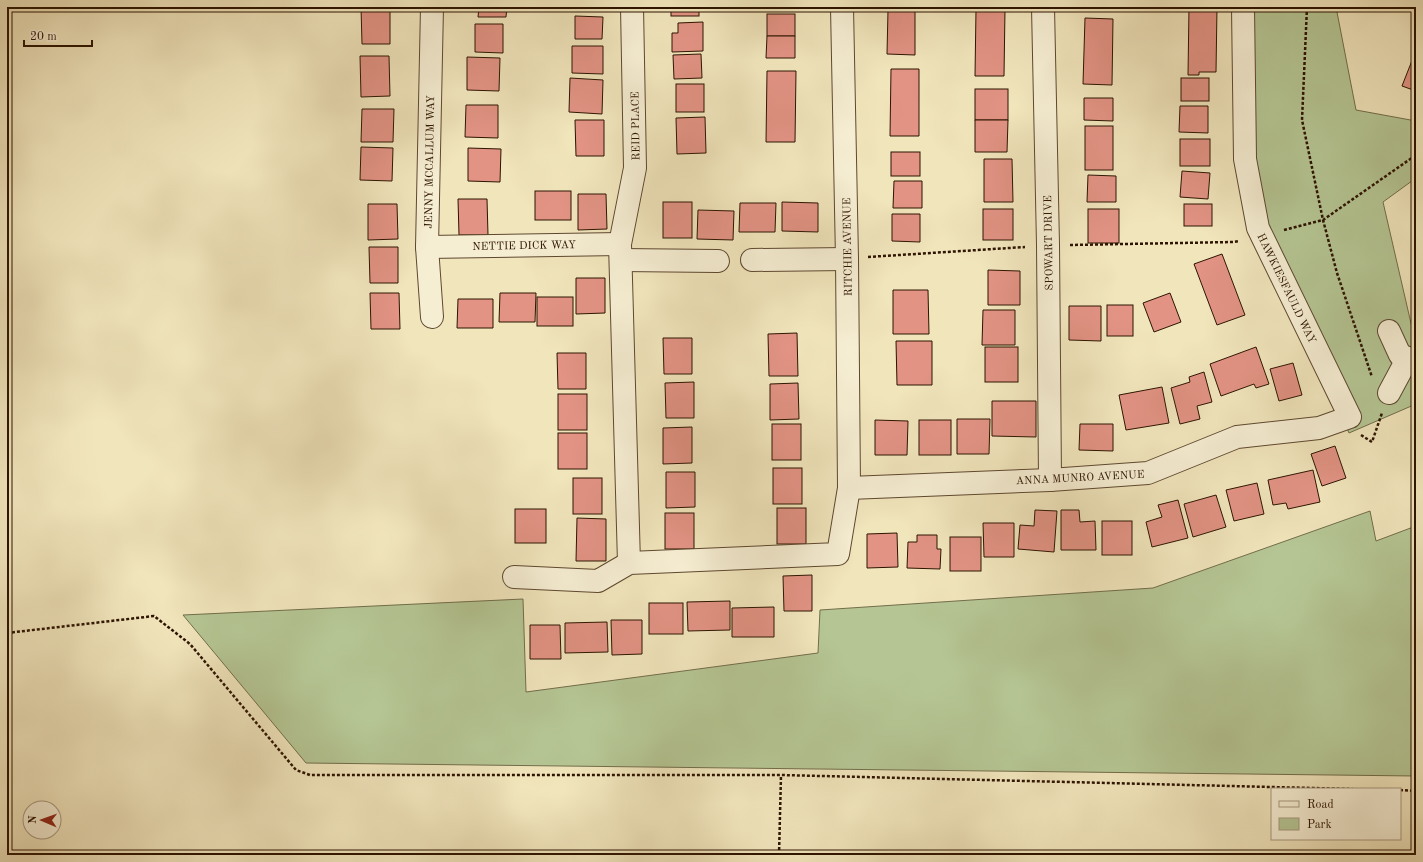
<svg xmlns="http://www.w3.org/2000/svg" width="1423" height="862" font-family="'Old Standard TT',serif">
<rect width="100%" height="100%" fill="#f1e5bc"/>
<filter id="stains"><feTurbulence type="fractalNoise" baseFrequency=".005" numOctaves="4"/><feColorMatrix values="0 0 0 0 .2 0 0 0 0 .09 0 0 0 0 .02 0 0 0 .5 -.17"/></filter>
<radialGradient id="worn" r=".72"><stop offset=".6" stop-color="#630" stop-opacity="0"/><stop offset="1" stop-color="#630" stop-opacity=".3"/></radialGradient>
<g fill="#b5c694" stroke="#716d4a">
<path d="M1243,7h93l20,103 60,11v57l-33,24 33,143v59l-67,29 -88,-197z"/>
<path d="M1370,511l6,30 40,-15v250l-1110,-13 -123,-148 340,-16 3,93 292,-39 2,-43 333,-22z"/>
</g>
<g fill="#e29384" stroke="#2d1400">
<path d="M361,7h29v37h-28z"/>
<path d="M479,7h28l-1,10h-28z"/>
<path d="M574,7h28v4l-28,-1z"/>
<rect x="671" y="7" width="28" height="9"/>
<path d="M765,7h30v2l-30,-1z"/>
<path d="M1189,7h28l-1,65h-17v3h-11z"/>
<path d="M976,9h29l-1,67h-29z"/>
<path d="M888,10h27v45l-28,-1z"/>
<rect x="767" y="14" width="28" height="22"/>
<path d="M575,16l28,1 -1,22h-27z"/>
<path d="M1085,18l28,1 -1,66 -29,-1z"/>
<path d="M703,22v29l-31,1v-19h6v-10z"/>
<path d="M475,24h28v29l-28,-1z"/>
<path d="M767,36h28v22h-29z"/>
<path d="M572,46h31v28l-31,-1z"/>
<path d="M701,54l1,24 -28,1 -1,-24z"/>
<path d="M360,56h29l1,40 -29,1z"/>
<path d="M467,57l33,1 -1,33 -32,-1z"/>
<path d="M1413,58l3,1v32l-14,-5z"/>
<path d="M891,69h28v67h-29z"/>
<path d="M767,71h29l-1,71h-29z"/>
<path d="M570,78l33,2 -1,34 -33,-2z"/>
<rect x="1181" y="78" width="28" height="23"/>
<rect x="676" y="84" width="28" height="28"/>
<rect x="975" y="89" width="33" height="31"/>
<path d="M1084,98h29v23l-29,-1z"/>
<path d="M466,105h32v33l-33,-1z"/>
<path d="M1180,106h28v27l-29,-1z"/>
<path d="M362,109h32l-1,33h-32z"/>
<path d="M705,117l1,36 -29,1 -1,-36z"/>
<path d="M575,120h29v36h-28z"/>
<path d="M975,120h33l-1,32h-32z"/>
<rect x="1085" y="126" width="28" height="44"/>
<rect x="1180" y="139" width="30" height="27"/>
<path d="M361,147l32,1 -1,33 -32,-1z"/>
<path d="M468,148l33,1 -1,33 -32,-1z"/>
<rect x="891" y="152" width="29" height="24"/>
<path d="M984,159h28l1,43h-29z"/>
<path d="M1182,171l28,2 -2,26 -28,-2z"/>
<path d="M1088,175l28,1v26h-29z"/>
<path d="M894,181h28v27h-29z"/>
<rect x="535" y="191" width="36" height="29"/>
<path d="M578,194h28l1,35 -29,1z"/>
<path d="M458,199h29l1,36h-29z"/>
<rect x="663" y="202" width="29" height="36"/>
<path d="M782,202l36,1v29l-36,-1z"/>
<path d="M740,203h36l-1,29h-36z"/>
<path d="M368,204h29l1,35 -30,1z"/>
<rect x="1184" y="204" width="28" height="22"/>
<rect x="983" y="209" width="30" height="31"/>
<rect x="1088" y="209" width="31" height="34"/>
<path d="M698,210l36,1 -1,29 -36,-1z"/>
<path d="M892,214h28v28l-28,-1z"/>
<path d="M369,247h29v36h-28z"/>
<path d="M1222,254l23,61 -28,10 -23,-61z"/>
<path d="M988,270l32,1v34h-32z"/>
<path d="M576,278h29v35l-29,1z"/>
<path d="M893,290h35l1,44h-36z"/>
<path d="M370,293h29l1,36h-29z"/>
<path d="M500,293h36l-1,29h-36z"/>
<path d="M1170,293l11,29 -27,10 -11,-29z"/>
<rect x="537" y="297" width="36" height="29"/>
<path d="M458,299h35v29h-36z"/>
<rect x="1107" y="305" width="26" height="31"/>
<path d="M1069,306h32v35l-32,-1z"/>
<path d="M983,310h32v35h-33z"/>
<path d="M797,333l1,43h-29l-1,-42z"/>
<path d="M663,338h29v36h-28z"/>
<path d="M896,341h36v44h-35z"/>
<rect x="985" y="347" width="33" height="35"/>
<path d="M1256,347l13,37 -13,4 -2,-4 -33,12 -11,-32z"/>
<path d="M557,353h29v36h-28z"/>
<path d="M1293,363l9,32 -23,6 -9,-32z"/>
<path d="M1204,372l8,30 -15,4 3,13 -20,5 -9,-36 19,-6 -1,-5z"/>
<path d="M694,382v36h-28l-1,-35z"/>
<path d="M798,383l1,36 -29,1v-36z"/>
<path d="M1162,387l7,36 -43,7 -7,-35z"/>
<rect x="558" y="394" width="29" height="36"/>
<path d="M992,401h44v36l-44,-1z"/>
<path d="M957,419h33l-1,35h-32z"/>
<path d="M875,420l33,1 -1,34h-32z"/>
<rect x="919" y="420" width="32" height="35"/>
<rect x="772" y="424" width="29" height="36"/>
<path d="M1080,424h33v27l-34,-1z"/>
<path d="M692,427v36l-29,1v-36z"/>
<rect x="558" y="433" width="29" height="36"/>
<path d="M1335,446l11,32 -24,8 -11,-32z"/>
<rect x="773" y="468" width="29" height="36"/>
<path d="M1313,470l7,32 -32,7 -2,-6 -13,2 -5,-25z"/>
<path d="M666,472h29v35l-29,1z"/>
<rect x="573" y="478" width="29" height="36"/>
<path d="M1257,483l7,31 -30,7 -8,-31z"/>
<path d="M1216,495l10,32 -33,10 -9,-33z"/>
<path d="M1178,500l10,38 -36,9 -6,-25 16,-5 -4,-12z"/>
<rect x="777" y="508" width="29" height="36"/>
<rect x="515" y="509" width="31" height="34"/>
<path d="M1035,510l22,1 -3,41 -36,-3 2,-24 14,1z"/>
<path d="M1061,510h18l1,12 15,-1 1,29h-35z"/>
<rect x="665" y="513" width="29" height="36"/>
<path d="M577,518l29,1v42h-30z"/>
<rect x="1102" y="521" width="30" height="34"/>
<path d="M983,523h31v34h-30z"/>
<path d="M897,533l1,34 -31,1v-34z"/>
<path d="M917,535h20v14h4l-1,20 -33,-1 1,-26h9z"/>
<rect x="950" y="537" width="31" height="34"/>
<path d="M812,575v36h-28l-1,-35z"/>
<path d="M730,601v29l-42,1 -1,-29z"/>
<rect x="649" y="603" width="34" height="31"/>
<path d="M774,607v30h-42v-29z"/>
<path d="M611,620h31v34l-30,1z"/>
<path d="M607,622l1,30 -43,1v-30z"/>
<path d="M530,625h30l1,34h-31z"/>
</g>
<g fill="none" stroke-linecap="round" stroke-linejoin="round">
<defs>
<g id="minor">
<path d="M1043,7l5,238 2,235"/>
<path d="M427,247l193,-3"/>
<path d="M621,260l97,1"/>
<path d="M752,260l95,-1"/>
<path d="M432,317l-5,-70 5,-240"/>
<path d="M1389,331l11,24 16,6"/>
<path d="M1389,393l15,-28 12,-4"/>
<path d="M849,488l201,-8 98,-7 89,-36 82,-9 31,-11 -92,-189 -13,-69 -2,-152"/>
<path d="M629,563l-9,-319 15,-76 -3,-161"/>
<path d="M514,577l84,4 31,-18 209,-9 11,-66 -2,-229 -5,-252"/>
</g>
</defs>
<use href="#minor" stroke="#5e482f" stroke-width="24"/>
<g stroke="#2d1400" stroke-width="2.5" stroke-dasharray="3 2" stroke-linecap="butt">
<path d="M1307,7l-5,113 21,100 14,53 35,104"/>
<path d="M1284,230l39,-10 93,-65"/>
<path d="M1070,245l163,-3 6,-1"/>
<path d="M868,257l157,-10"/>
<path d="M1361,435l11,7 10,-29"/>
<path d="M7,633l147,-17 36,28 106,126 14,5h471l572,14"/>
<path d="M1400,790l16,1"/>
<path d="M779,855l2,-80"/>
</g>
<use href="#minor" stroke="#f6eed3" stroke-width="22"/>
</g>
<g text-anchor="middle" stroke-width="4" stroke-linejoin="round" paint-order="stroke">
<g font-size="11" fill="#2d1400" stroke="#f6eed3">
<text transform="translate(635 126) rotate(-91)" y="4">REID PLACE</text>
<text transform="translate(429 162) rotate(-89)" y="4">JENNY MCCALLUM WAY</text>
<text transform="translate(1048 243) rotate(-91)" y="4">SPOWART DRIVE</text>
<text transform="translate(524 245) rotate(-1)" y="4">NETTIE DICK WAY</text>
<text transform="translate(847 247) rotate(-91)" y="4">RITCHIE AVENUE</text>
<text transform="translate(1287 288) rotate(64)" y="4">HAWKIESFAULD WAY</text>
<text transform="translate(1080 477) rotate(-3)" y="4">ANNA MUNRO AVENUE</text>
</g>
</g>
<rect width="1423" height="862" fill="none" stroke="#f1e5bc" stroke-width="24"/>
<rect x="8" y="8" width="1407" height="846" fill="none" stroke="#2d1400" stroke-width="2"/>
<rect x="12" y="12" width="1399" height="838" fill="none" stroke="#2d1400"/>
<rect x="1271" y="788" width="130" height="52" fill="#f6eed3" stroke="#a6977f"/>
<rect x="1279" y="801" width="20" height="6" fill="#f6eed3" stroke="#a6977f"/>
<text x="1307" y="808" font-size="12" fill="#2d1400">Road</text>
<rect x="1279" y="818" width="20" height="12" fill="#b5c694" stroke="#a6977f"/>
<text x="1307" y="828" font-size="12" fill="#2d1400">Park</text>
<g transform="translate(42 820) rotate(272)"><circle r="19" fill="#f6eed3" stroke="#a6977f"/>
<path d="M0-3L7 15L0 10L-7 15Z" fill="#8f2418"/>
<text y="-6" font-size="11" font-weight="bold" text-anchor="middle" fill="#2d1400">N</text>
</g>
<path d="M24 40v6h68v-6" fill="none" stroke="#2d1400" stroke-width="2"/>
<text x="30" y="40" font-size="12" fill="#2d1400" stroke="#f6eed3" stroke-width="3" paint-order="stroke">20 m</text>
<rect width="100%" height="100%" filter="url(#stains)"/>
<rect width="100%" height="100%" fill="url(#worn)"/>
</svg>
